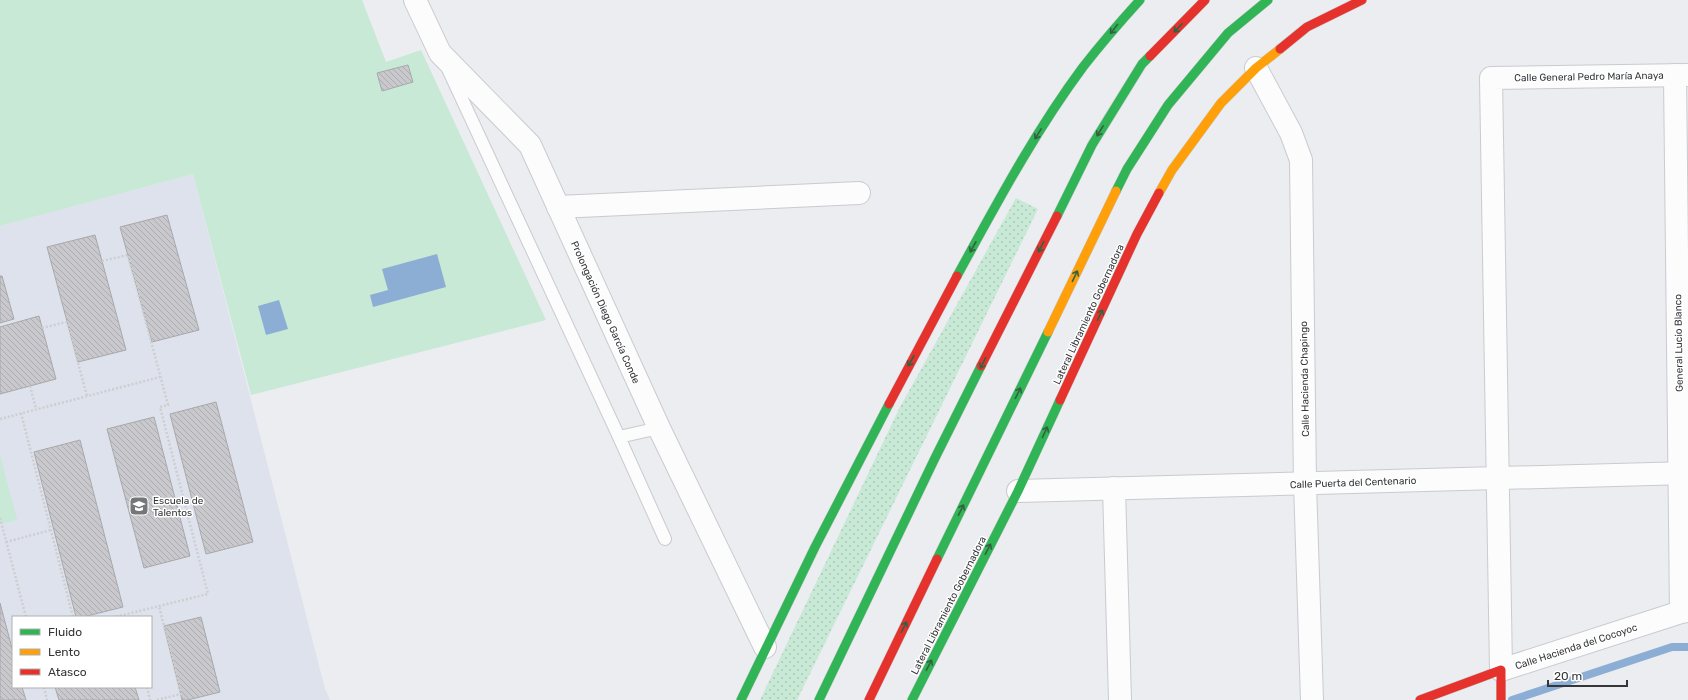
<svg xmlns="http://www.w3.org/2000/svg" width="1688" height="700" font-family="Rubik,sans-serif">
<defs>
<pattern id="grass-dots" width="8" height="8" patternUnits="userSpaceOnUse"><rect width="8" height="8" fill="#c7e9d5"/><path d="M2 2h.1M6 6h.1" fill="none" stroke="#acc8b8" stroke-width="1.8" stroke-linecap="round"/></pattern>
<pattern id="building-back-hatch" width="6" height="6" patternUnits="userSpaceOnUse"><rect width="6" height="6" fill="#c9c9cd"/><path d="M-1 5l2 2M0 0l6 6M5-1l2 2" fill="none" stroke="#adadb1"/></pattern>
</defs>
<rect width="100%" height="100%" fill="#ebedf1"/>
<path fill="#dee2ec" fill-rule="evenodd" d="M193,174l132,515 5,11h-330v-474zM13,617h138v70h-138z"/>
<path fill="url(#grass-dots)" d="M1016,198l22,11 -241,491h-37l139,-291z"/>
<g fill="#c7e9d5">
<path d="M0,0h362l24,62 35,-12 125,270 -295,75 -58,-221 -193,52z"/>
<path d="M0,455l17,65 -17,4z"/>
</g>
<g fill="#8daed4">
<path d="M437,254l9,33 -73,20 -3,-12 18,-5 -6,-21z"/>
<path d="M279,300l9,29 -22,6 -8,-29z"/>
</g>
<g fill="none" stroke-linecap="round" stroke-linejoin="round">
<path stroke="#8daed4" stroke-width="8" d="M1512,700l160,-53h16"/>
</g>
<g fill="url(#building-back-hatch)" stroke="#a7a8ab">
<path d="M408,65l5,17 -31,9 -5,-18z"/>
<path d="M167,215l32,115 -47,12 -32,-115z"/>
<path d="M95,235l31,115 -48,12 -31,-115z"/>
<path d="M0,276h2l12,43 -14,4z"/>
<path d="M39,316l17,63 -56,15v-67z"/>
<path d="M216,402l37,140 -47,12 -36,-140z"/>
<path d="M154,417l36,139 -46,12 -37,-139z"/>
<path d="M80,440l43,167 -40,10h-7l-42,-165z"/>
<path d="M0,603l13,49v35h9l4,13h-26z"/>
<path d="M201,617l19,75 -32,8h-6l-18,-74z"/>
<path d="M55,687h80l4,13h-80z"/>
</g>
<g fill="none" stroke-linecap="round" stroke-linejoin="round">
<defs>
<g id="lane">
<path d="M448,69l171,368 46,102"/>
<path d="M619,437l40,-9"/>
</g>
<g id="street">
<path d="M415,0l25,53 90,92 129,283 106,219"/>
<path d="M1256,68l35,65 10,27 4,323 7,217"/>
<path d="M1675,75l6,537"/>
<path d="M1688,75l-197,3 10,592 180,-58 7,-1"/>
<path d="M558,207l301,-14"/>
<path d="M1114,488l6,212"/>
<path d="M1018,491l670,-18"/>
</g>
<g id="fast">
<path d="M1116,191l11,-22 41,-64 60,-72 40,-33"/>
<path d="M1057,216l35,-71 50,-81 8,-8"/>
<path d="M957,276c39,-71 77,-143 126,-209 18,-23 37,-45 57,-67"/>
<path d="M937,559l111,-227"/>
<path d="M741,700l74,-153 74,-143"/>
<path d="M819,700l116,-242 46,-92"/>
<path d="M912,700l106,-209 42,-91"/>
</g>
<g id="slow">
<path d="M1159,193l13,-23 49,-67 35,-35 24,-19"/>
<path d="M1048,332l68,-141"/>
</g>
<g id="jam">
<path d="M1280,49l27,-22 55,-27"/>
<path d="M1150,56l55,-56"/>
<path d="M981,366l76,-150"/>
<path d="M1060,400l77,-166 22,-41"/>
<path d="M889,404l68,-128"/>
<path d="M869,700l68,-141"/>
<path d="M1420,700l81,-30v30"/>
</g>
</defs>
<use href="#lane" stroke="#c9cbce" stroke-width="14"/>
<use href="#street" stroke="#c9cbce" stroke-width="24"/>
<use href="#fast" stroke="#c9cbce" stroke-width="10"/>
<use href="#slow" stroke="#c9cbce" stroke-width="10"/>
<use href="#jam" stroke="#c9cbce" stroke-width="10"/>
<g stroke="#cdcecf" stroke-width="2.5" stroke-dasharray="2 2" stroke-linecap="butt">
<path d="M102,261l26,-6 40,150 -8,2 48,187 -93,23"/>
<path d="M42,328l25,-6 20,74"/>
<path d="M30,386l6,23"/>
<path d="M21,413l52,204"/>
<path d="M0,419l160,-42"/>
<path d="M0,518l26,99"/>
<path d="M6,542l45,-12"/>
<path d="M44,687l3,13"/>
<path d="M147,687l3,13"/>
<path d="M157,700l24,-6 -22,-88"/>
</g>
<use href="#lane" stroke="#fcfcfd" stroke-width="12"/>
<use href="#street" stroke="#fcfcfd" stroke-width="22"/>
<use href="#fast" stroke="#30b455" stroke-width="9"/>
<use href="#slow" stroke="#ff9f0a" stroke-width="9"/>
<use href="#jam" stroke="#e5322d" stroke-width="9"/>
</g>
<defs><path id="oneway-shaft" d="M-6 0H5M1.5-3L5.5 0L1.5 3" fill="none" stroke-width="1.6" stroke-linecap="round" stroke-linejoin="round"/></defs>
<g stroke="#336242">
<use href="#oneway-shaft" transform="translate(1178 28) rotate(134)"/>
<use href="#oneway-shaft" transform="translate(1114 29) rotate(128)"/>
<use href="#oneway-shaft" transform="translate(1100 131) rotate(122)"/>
<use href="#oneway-shaft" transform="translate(1038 134) rotate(122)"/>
<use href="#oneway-shaft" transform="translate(973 247) rotate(119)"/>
<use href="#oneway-shaft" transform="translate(1041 247) rotate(117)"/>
<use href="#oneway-shaft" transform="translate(1075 276) rotate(-64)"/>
<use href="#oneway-shaft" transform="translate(1100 315) rotate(-65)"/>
<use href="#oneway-shaft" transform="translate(911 361) rotate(119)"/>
<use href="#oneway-shaft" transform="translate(983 363) rotate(117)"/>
<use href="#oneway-shaft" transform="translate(1018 393) rotate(-64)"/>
<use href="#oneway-shaft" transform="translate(1045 432) rotate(-65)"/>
<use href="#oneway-shaft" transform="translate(961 510) rotate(-64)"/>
<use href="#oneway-shaft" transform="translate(988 549) rotate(-63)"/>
<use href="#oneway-shaft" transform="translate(904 627) rotate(-64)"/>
<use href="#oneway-shaft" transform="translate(929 665) rotate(-63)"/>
</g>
<defs>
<symbol id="school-square" viewBox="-11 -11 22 22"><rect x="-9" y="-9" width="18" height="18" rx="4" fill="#747679" stroke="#fff"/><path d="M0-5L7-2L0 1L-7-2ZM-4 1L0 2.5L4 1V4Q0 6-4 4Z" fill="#fff"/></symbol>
</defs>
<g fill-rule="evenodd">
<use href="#school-square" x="128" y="495" width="22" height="22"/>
</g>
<g text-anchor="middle" stroke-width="3" stroke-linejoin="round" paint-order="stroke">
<g font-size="10" fill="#343638" stroke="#fff">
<text transform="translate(1589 76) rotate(-1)" y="4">Calle General Pedro María Anaya</text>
<text transform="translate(606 312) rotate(66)" y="4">Prolongación Diego García Conde</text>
<text transform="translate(1088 314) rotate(-65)" y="4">Lateral Libramiento Gobernadora</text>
<text transform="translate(1678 343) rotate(-91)" y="4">General Lucio Blanco</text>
<text transform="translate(1304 379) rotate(-91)" y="4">Calle Hacienda Chapingo</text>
<text transform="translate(1353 482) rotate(-2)" y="4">Calle Puerta del Centenario</text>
<text transform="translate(948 605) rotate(-63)" y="4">Lateral Libramiento Gobernadora</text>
<text transform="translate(1576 646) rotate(-18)" y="4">Calle Hacienda del Cocoyoc</text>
</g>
<g font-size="10" fill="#343638" stroke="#fff" text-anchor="start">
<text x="153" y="504">Escuela de<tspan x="153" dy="12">Talentos</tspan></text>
</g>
</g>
<rect x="12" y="616" width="140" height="72" fill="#ffffff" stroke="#aeafaf"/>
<rect x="20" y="629" width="20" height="6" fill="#30b455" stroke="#aeafaf"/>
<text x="48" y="636" font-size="12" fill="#343638">Fluido</text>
<rect x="20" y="649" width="20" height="6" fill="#ff9f0a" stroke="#aeafaf"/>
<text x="48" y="656" font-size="12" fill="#343638">Lento</text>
<rect x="20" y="669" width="20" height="6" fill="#e5322d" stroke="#aeafaf"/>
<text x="48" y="676" font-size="12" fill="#343638">Atasco</text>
<path d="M1548 680v6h79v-6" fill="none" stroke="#343638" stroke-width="2"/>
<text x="1554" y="680" font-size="12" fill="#343638" stroke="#ffffff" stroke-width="3" paint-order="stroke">20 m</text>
</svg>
